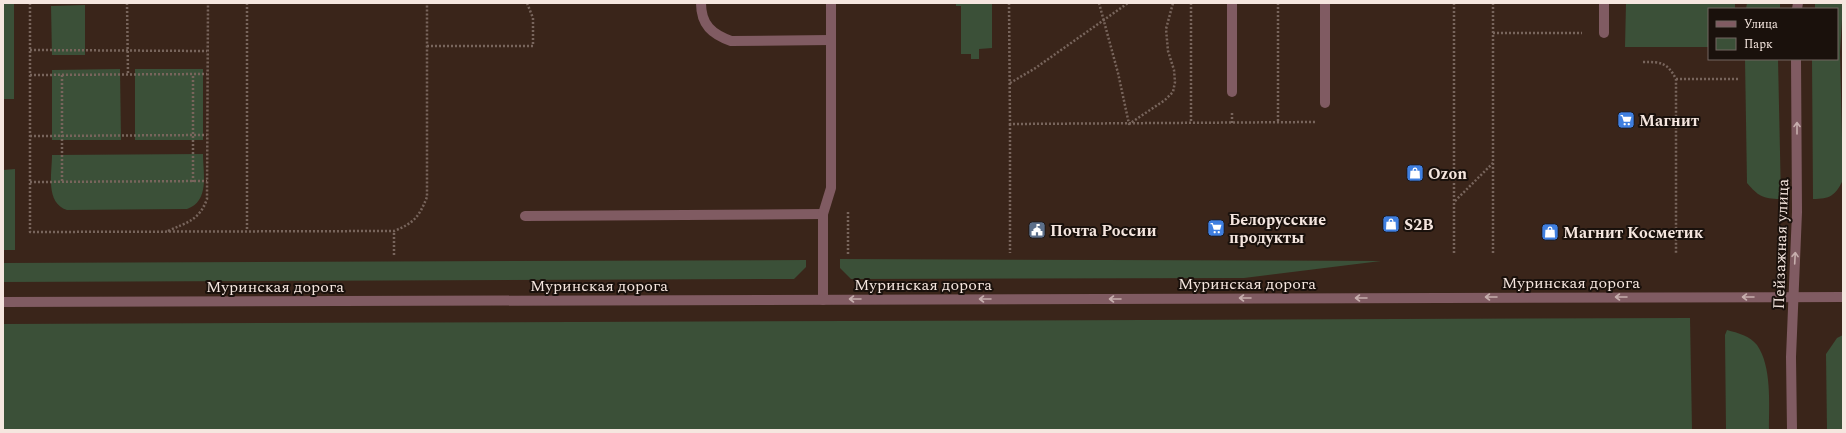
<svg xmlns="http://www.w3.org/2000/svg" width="1846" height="433" font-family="Spectral,serif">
<rect width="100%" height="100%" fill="#3a251a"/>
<g fill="#3b5038">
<rect x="3" y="3" width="11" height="96"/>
<path d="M956,3h36v45l-13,1v10h-8v-5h-10v-48h-5z"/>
<path d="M1626,3h109v6h-26v38h-84z"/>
<path d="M1747,3h33v6h-34z"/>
<path d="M1815,3h28l-3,49 3,128c-8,16 -13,19 -30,19l-1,-140h25v-50h-22z"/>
<path d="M85,5v50h-33l-1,-49z"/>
<path d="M1745,59h33l3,140c-18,0 -23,-3 -34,-16z"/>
<path d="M120,69l1,71h-69v-70z"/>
<rect x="135" y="69" width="68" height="71"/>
<path d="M203,154c0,20 7,47 -16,55l-120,1c-22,-7 -15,-37 -15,-55z"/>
<path d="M15,169v81h-12v-80z"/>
<path d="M840,259l541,2 -137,17 -393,1 -11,-11z"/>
<path d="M806,260v7l-12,12 -791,3v-19z"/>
<path d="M1690,318l2,112h-1689v-106z"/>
<path d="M1727,330c11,3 23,6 30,15 15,21 12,60 12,85h-43l-1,-95z"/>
<path d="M1843,335v95h-16l-1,-76 11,-16z"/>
</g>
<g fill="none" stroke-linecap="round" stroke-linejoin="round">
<g stroke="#78655c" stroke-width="2.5" stroke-dasharray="2 2" stroke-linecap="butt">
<path d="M30,3v229l364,-1c20,-8 25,-14 33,-34v-194"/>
<path d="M127,3l1,71"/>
<path d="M247,3v228"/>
<path d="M1009,3l1,121 306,-2"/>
<path d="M1099,3l19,70 11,51 36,-24 8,-8 2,-10 -1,-12 -6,-19 -2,-22 7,-26"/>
<path d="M1191,3v120"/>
<path d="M1278,3v119"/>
<path d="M1454,3v251"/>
<path d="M1493,3v251"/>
<path d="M1493,33h89"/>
<path d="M427,46h106v-28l-6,-15"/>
<path d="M30,50l177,1"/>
<path d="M1643,62c18,0 24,0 33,17v174"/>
<path d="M30,75l177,-1"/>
<path d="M62,75v107"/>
<path d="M1676,79h62"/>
<path d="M1010,83l24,-14 94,-66"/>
<path d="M1232,113v10"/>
<path d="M1010,124v129"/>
<path d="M30,136l177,-1"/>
<path d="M30,182l177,-1"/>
<path d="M193,182v-108"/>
<path d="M1455,201l38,-38"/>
<path d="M168,231c19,-9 31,-10 39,-32l1,-196"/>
<path d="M848,254v-44"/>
<path d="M394,255v-24"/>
</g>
<g stroke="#805b62" stroke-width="10">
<path d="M701,3c0,22 11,31 30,38l100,-1"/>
<path d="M1232,3v89"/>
<path d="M1325,3v100"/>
<path d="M1797,9l1,-6"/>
<path d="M1604,33v-30"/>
<path d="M525,216l298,-2"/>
<path d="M823,300v-86l8,-26v-185"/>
<path d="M3,302l1840,-5"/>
<path d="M1792,430l-1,-73 6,-145 -1,-153"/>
</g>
</g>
<defs><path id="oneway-shaft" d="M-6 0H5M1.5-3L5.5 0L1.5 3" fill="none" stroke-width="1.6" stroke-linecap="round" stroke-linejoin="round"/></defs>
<g stroke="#c6aead">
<use href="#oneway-shaft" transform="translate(1797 128) rotate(-90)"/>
<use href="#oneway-shaft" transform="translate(1795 258) rotate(-87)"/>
<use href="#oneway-shaft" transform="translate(1491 297) rotate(180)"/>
<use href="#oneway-shaft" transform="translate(1621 297) rotate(180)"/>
<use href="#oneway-shaft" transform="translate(1748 297) rotate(-180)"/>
<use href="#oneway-shaft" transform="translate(1245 298) rotate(180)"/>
<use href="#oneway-shaft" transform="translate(1361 298) rotate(180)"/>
<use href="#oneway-shaft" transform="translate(855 299) rotate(180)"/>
<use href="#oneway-shaft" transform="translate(985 299) rotate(180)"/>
<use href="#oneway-shaft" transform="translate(1115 299) rotate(180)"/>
</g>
<defs>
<symbol id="supermarket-square" viewBox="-11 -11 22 22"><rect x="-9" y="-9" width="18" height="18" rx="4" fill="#3f7fe0" stroke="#1a110c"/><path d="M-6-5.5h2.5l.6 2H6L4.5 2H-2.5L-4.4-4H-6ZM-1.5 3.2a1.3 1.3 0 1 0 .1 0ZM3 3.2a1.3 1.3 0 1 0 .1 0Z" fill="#fff"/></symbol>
<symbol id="shop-square" viewBox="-11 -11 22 22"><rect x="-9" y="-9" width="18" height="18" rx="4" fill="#3f7fe0" stroke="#1a110c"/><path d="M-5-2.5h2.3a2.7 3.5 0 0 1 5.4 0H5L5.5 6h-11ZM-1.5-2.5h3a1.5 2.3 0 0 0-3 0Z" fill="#fff"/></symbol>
<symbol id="civic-square" viewBox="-11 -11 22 22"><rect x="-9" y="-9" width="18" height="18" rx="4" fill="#5c6f8a" stroke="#1a110c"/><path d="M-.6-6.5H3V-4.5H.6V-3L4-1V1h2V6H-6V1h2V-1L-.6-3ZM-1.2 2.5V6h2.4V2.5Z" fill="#fff"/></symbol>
</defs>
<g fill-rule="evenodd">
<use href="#supermarket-square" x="1616" y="110" width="20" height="20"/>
<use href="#shop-square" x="1405" y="163" width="20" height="20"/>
<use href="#shop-square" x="1381" y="214" width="20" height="20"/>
<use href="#supermarket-square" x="1206" y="218" width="20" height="20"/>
<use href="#civic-square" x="1027" y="220" width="20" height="20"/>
<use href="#shop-square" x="1540" y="222" width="20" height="20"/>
</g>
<g text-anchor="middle" stroke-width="4" stroke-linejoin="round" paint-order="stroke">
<g font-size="16" font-weight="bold" fill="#f5e6df" stroke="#1a110c" text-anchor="start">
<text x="1639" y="126">Магнит</text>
<text x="1428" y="179">Ozon</text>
<text x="1229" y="225">Белорусские<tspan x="1229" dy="18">продукты</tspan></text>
<text x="1404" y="230">S2B</text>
<text x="1050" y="236">Почта России</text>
<text x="1563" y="238">Магнит Косметик</text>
</g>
<g font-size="16" fill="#f5e6df" stroke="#1a110c">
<text transform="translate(1780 244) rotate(-88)" y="6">Пейзажная улица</text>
<text x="1571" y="288">Муринская дорога</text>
<text x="1247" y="289">Муринская дорога</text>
<text x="923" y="290">Муринская дорога</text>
<text x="599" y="291">Муринская дорога</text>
<text x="275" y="292">Муринская дорога</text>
</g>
</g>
<rect width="1846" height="433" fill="none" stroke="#f5e6df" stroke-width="8"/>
<rect x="1708" y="8" width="130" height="52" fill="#1a110c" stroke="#726660"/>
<rect x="1716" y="21" width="20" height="6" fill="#805b62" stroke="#726660"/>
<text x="1744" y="28" font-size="12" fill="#f5e6df">Улица</text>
<rect x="1716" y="38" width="20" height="12" fill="#3b5038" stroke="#726660"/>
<text x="1744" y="48" font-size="12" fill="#f5e6df">Парк</text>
</svg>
